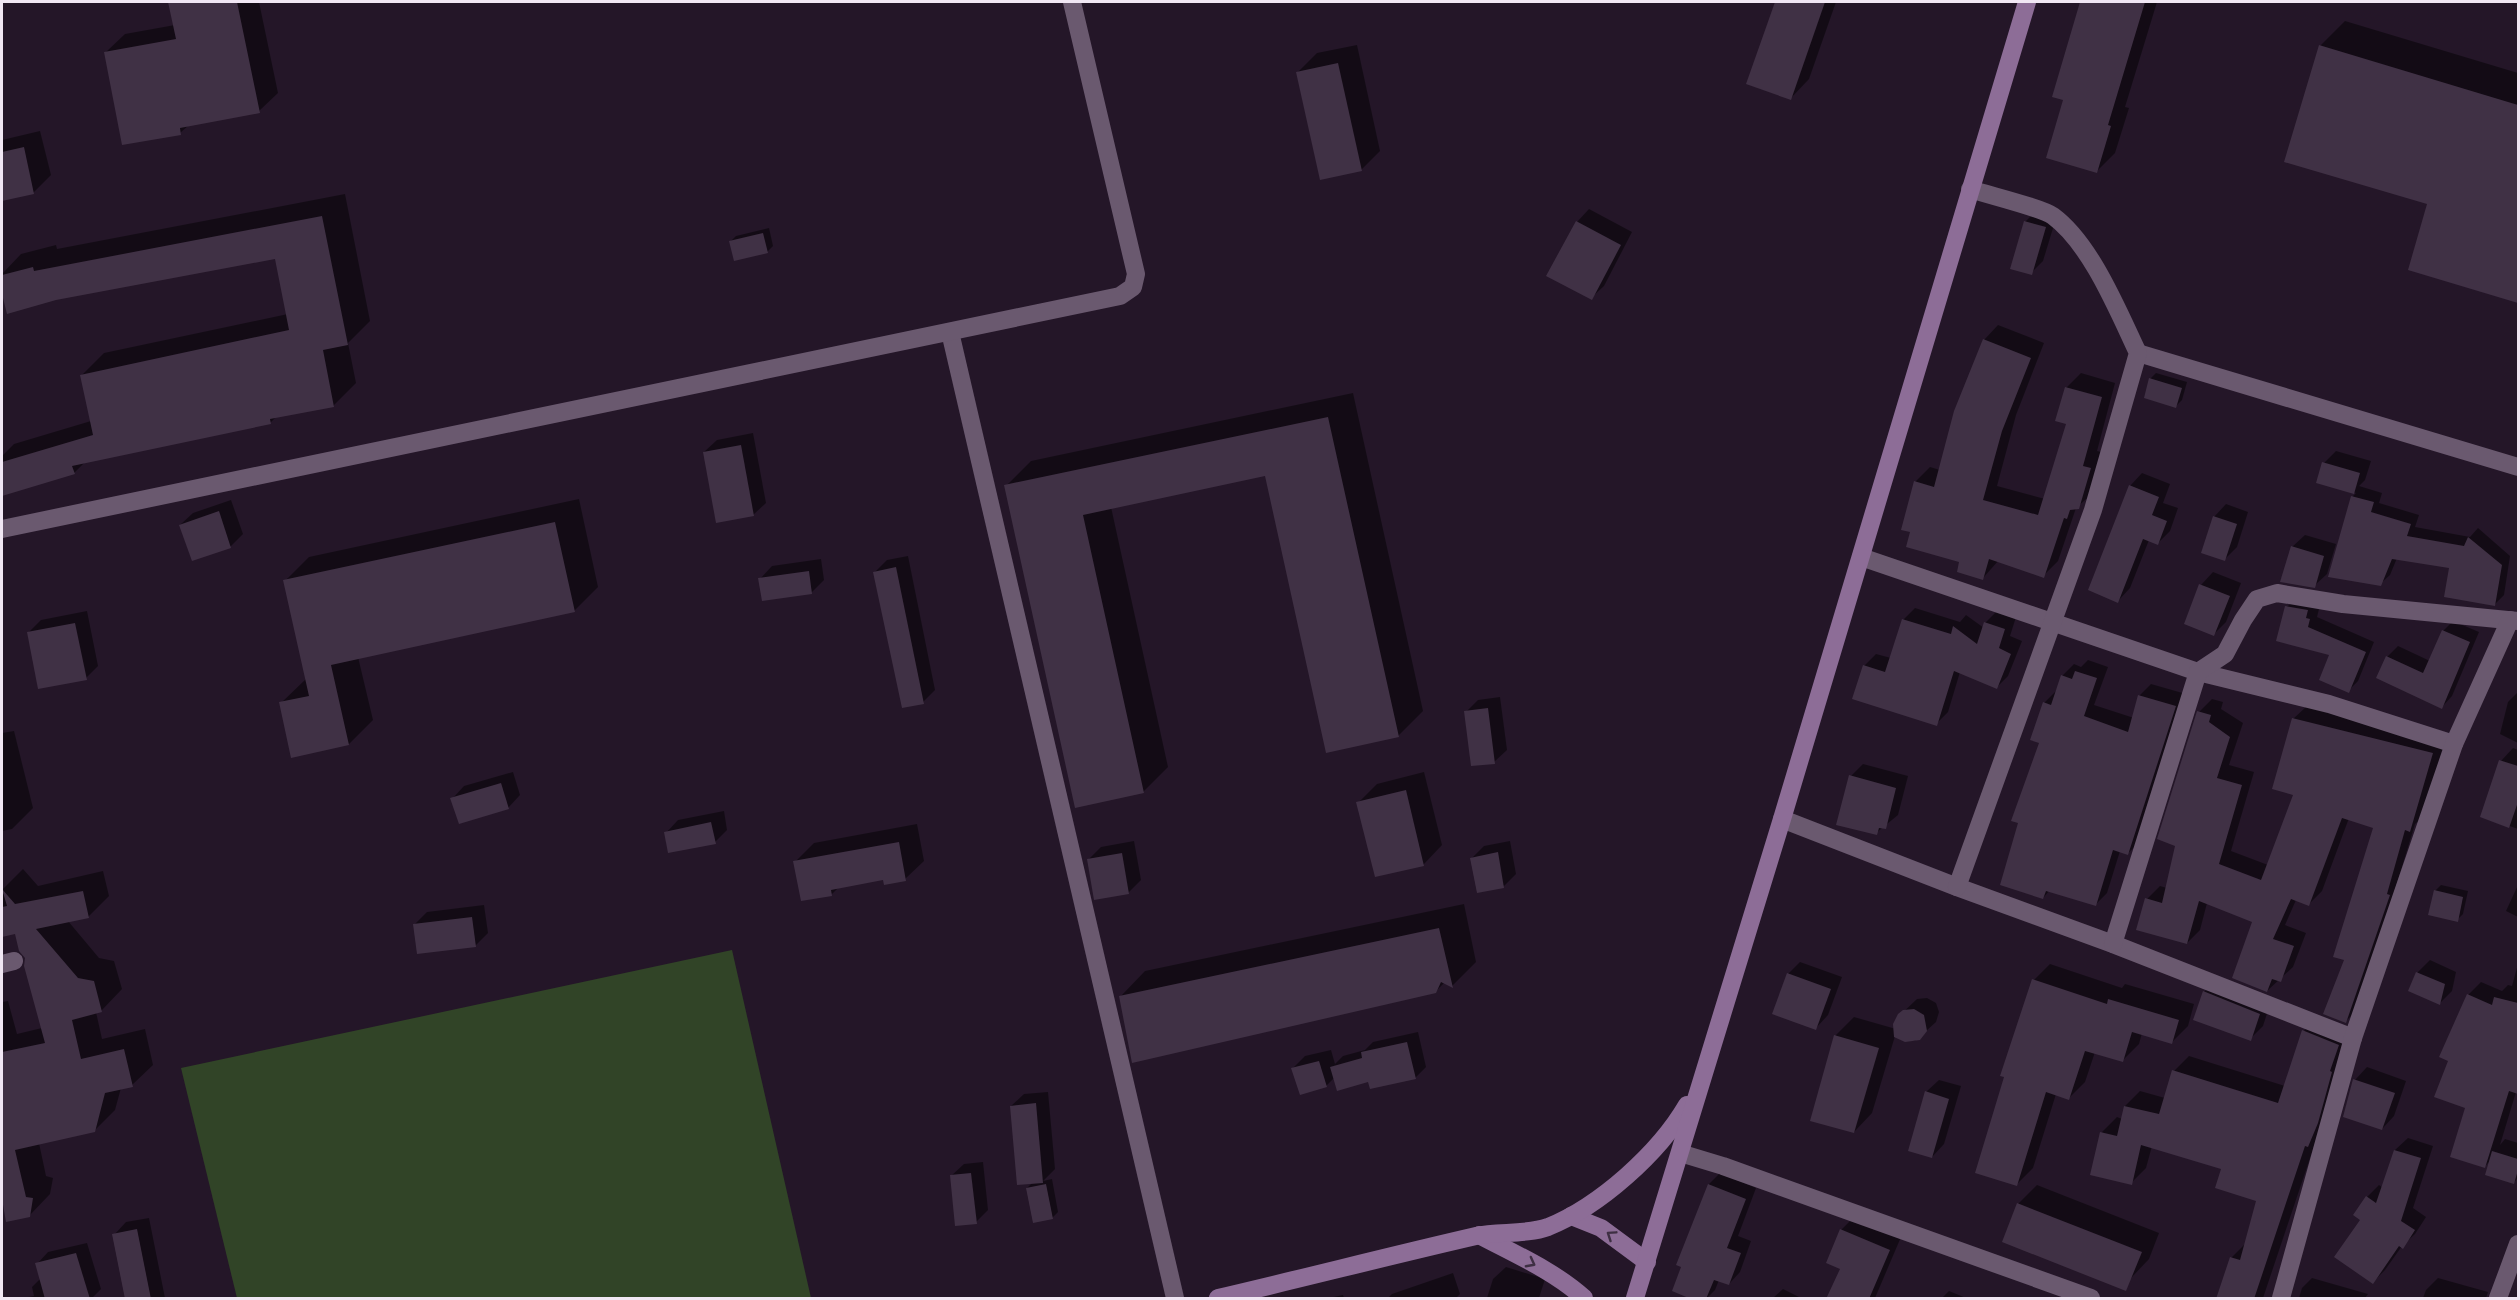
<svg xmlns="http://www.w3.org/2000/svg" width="2520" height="1300" font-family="Bitter,serif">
<rect width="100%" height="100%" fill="#241628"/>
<path fill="#314427" d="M732,950l79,348h-574l-56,-230z"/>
<g fill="#0007">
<path d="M170,2h89l19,91 -19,18 -70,14 -9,8 -74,-81 19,-18 50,-9z"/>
<path d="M1777,2h59l-27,77 -18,19 -43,-15z"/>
<path d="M2082,2h75l-32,105 4,1 -14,45 -19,19 -31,-73 -11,-3z"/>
<path d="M2345,21l173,52v229l-109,-33 19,-66 -108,-157z"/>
<path d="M1357,45l23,106 -19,19 -63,-98 19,-19z"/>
<path d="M40,131l11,44 -17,17 -32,8v-60z"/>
<path d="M345,194l25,127 -22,22 8,40 -23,23 -56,10 -6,6 -186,40 -11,11 -72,22v-39l12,-12 77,-23 -10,-45 23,-23 184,-39 -11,-57 -221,42 -48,13 -6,-24v-14l19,-20 35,-9 1,4z"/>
<path d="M1589,209l43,23 -28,54 -13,12 -42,-22 28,-54z"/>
<path d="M2038,209l19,6 -14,46 -12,12 -6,-51z"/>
<path d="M769,228l4,18 -6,6 -37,-10 6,-6z"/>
<path d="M1998,325l46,18 -28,72 -19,71 48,13 23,-76 -2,-35 15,-15 34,10 -18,68 8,2 -12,40 -17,15 -18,53 -15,15 -44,-16 -16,18 -22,-17 -49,-30 3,-49 15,-15 10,3 44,-130z"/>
<path d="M2156,373l31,9 -5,18 -6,6 -26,-27z"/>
<path d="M1353,393l70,318 -25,25 -131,-262 -156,33 57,260 -25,25 -137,-306 25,-25z"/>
<path d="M753,433l13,70 -13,12 -49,-63 13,-12z"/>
<path d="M2336,451l35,10 -6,19 -6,6 23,7 -3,10 40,12 -4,12 55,10 8,-9 32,28 -6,39 -9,9 -45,-37 -53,-9 -7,17 -10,9 -27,-88 3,-3 -38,-11 6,-19z"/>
<path d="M2142,473l28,11 -7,19 15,5 -8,23 -12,12 -9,-3 -19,48 -12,13 12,-115z"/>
<path d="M579,499l19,88 -24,24 -216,46 15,63 -24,24 -68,-41 26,-25 -22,-97 24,-24z"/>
<path d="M231,500l12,34 -12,12 -39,13 -12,-34 13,-12z"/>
<path d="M2226,504l22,8 -11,35 -12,12 -11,-42z"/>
<path d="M2305,535l31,9 -9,30 -13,12 -22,-39z"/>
<path d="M908,556l27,134 -12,12 -48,-130 12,-12z"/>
<path d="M821,559l3,21 -12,12 -52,-13 12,-13z"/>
<path d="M2213,572l28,11 -15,39 -12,12 -28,-11 15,-38z"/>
<path d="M2297,597l22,12 -2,8 57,25 -16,39 -10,10 -17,-37 -44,-47z"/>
<path d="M1915,608l45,14 6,-7 18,13 1,-5 12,-12 19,6 -6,19 12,5 -14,35 -12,12 -36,-16 -12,40 -12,12 -72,-58 12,-12 15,4 12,-38z"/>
<path d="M87,611l11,55 -12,12 -58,-45 13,-13z"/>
<path d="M2453,621l26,11 -27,64 -10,11 -64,-30 9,-20 11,-11 32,15 13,-30z"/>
<path d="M2088,660l20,7 -14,38 40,13 5,-22 12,-12 35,10 -46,148 -12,11 -8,-2 -13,42 -12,12 -45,-15 -7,8 -2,-156 3,-39 12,-12 6,-15 12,-12 7,3z"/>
<path d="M2518,692v51l-18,-9 8,-32z"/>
<path d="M1500,697l7,53 -13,12 -28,-50 12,-12z"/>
<path d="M2212,699l11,3 -2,7 22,14 -14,42 25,7 -23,79 37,14 27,-71 -2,-75 14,-13 138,34 -22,77 -8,7 -56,184 -13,13v-62l28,-132 -25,-9 -27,73 -13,13 -13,-4 -11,25 21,8 -13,34 -26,24 -13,-70 -47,-18 -7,27 -13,13 -40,-44 13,-13 7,2 10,-43 22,-133z"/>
<path d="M14,731l19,77 -21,21 -10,2v-98z"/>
<path d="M2513,748l5,2v79l-36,-13 19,-55z"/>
<path d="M1863,764l45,12 -10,39 -22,18 -25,-57z"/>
<path d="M513,772l7,23 -12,13 -56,-9 12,-13z"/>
<path d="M1424,772l18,73 -18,19 -47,12 -19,-73 19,-19z"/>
<path d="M724,811l3,19 -12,12 -49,-9 12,-13z"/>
<path d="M917,824l7,37 -19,18 -21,-1 -44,8 -8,8 -37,-32 19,-19z"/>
<path d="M1134,841l7,39 -13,13 -39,-34 12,-12z"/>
<path d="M1510,841l6,33 -12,12 -32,-28 12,-12z"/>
<path d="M23,869l15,17 65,-15 6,25 -21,21 -20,4 31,37 15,3 8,28 -20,21 -6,2 6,27 43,-10 8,36 -21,20 -11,3 -6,22 -21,21 -55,12 7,33 7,2 -3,16 -21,22 -27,-15v-199l6,-1 9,33 25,-6 -16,-71 -10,-24 -14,3v-42h3l-2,-5z"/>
<path d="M2441,885l27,6 -5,23 -6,6 -22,-29z"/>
<path d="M2518,885v32l-12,-6z"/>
<path d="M1464,904l12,58 -24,24 -7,-4 -10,10 -314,4 24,-25z"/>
<path d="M484,905l4,28 -13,13 -60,-22 12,-12z"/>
<path d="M2430,960l26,12 -4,19 -12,12 -30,-13 8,-18z"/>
<path d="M1800,962l42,15 -14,38 -12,13 -28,-54z"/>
<path d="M2050,964l72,24 3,-4 69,20 -6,22 -16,16 -30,-9 -3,11 -16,16 -28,-8 -10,30 -16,16 -13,-4 -23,74 -16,16 -11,-108 28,-96z"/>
<path d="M2518,964v129l-2,-1 -16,53 5,-6 13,4v35l-5,5 -22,-23 -7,7 -17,-60 -17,-47 18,-65 13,-13 21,9 6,-6 4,1z"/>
<path d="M2217,980l54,21 -8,25 -13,13 -46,-47z"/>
<path d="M1927,998l9,5 3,9 -3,10 -21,19h-10l-10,-5 -23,77 -18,19 -42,-12 24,-85 18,-18 42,12v-10l21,-20z"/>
<path d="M2318,1016l35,14 -90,268h-45l13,-40 15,-15 12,-43 -35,-32 -71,-22 -6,22 -15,15 -29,-51 15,-15 5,2 3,-13 15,-15 25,7 9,-27 15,-15 96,30 19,-55z"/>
<path d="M1418,1032l8,35 -11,11 -46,2 -34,-3 -9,9 -33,-18 12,-12 26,-6 4,14 8,-8 22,-6 8,-8z"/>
<path d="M2367,1067l39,14 -12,35 -12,13 -27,-49z"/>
<path d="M1939,1080l22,6 -17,58 -12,13 -6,-65z"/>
<path d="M1048,1092l7,77 -12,12 9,-2 6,33 -6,6 -25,-30 6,-6 -22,-76 13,-12z"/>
<path d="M2408,1138l25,8 -20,62 13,9 -11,17 -13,12 -17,24 -12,12 -6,-85 12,-12 4,3 12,-38z"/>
<path d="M983,1162l5,48 -12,12 -25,-46 13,-12z"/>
<path d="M1720,1173l36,15 -18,48 13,5 -11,31 -11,12 -10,-4 -4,10 -8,8h-11l13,-114z"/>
<path d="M2037,1185l122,48 -10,26 -18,19 -113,-74z"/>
<path d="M1854,1217l47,20 -26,61h-47l14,-30 -14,-6 13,-32z"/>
<path d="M149,1218l16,80h-39l-12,-63 12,-13z"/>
<path d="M87,1243l14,46 -9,9h-69l11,-2 -2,-9 9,-9 -4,-14 11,-12z"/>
<path d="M1506,1267l39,12 -6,19h-52l6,-19z"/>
<path d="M1453,1273l7,21 -4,4h-68l4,-4z"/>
<path d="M2312,1278l56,16 -3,4h-66l3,-10z"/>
<path d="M2438,1278l50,14 -2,6h-63l3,-8z"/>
<path d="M1783,1289l18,9h-28z"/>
<path d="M1949,1291l17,7h-24z"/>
<path d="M1343,1295l1,3h-15z"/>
</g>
<g fill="#403145">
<path d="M168,2h69l23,111 -80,15 1,7 -59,10 -18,-93 72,-13z"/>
<path d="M1775,2h50l-34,98 -45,-16z"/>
<path d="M2080,2h65l-37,123 3,1 -14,47 -51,-15 17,-58 -11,-3z"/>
<path d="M2319,45l199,60v198l-110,-33 19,-66 -143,-42z"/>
<path d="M1338,63l24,108 -42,9 -24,-108z"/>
<path d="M24,147l10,47 -32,7v-49z"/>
<path d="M322,216l26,129 -25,5 11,57 -64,12 1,5 -199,42 3,8 -73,22v-34l91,-27 -13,-60 209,-45 -14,-71 -219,41 -49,14 -5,-20v-19l31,-8 1,4z"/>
<path d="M1576,221l45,24 -29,55 -46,-24z"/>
<path d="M2024,221l22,6 -14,48 -22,-6z"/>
<path d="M763,233l5,20 -34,8 -5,-20z"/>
<path d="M1983,339l48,19 -29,73 -19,69 55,15 28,-91 -11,-3 10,-34 37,10 -19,69 8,2 -12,41 -9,1 -3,9 -3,-1 -20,60 -55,-19 -6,21 -26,-8 2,-10 -53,-15 4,-15 -9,-2 13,-49 20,6 20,-76z"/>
<path d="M2149,378l33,10 -6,20 -32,-10z"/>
<path d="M1328,417l71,320 -73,16 -61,-277 -182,39 61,278 -69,15 -71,-323z"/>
<path d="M741,445l13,71 -38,7 -13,-71z"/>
<path d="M2322,462l38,11 -6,21 -38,-11z"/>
<path d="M2129,485l30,12 -7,18 15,6 -9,24 -15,-6 -25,64 -30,-13z"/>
<path d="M2351,496l23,6 -3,10 40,12 -4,12 57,10 4,-9 34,28 -7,41 -51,-9 5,-29 -57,-9 -11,27 -53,-9z"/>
<path d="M219,511l12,37 -39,13 -13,-36z"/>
<path d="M2213,516l24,8 -12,37 -24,-8z"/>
<path d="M555,522l20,90 -244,53 18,80 -58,13 -12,-56 30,-6 -26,-116z"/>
<path d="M2291,546l33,10 -9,32 -35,-6z"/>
<path d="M896,567l28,137 -22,4 -29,-136z"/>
<path d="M809,571l3,23 -50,7 -4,-23z"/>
<path d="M2199,584l31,12 -16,40 -30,-12z"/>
<path d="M2285,606l23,4 -2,8 4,1 -2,8 58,25 -17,41 -30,-13 10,-25 -53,-14z"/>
<path d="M1902,619l49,15 2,-8 24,18 7,-22 21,7 -6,19 12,6 -14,35 -43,-18 -17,55 -85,-27 11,-34 22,7z"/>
<path d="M75,623l12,57 -49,9 -11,-57z"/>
<path d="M2442,630l28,12 -28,67 -66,-31 10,-22 37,17z"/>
<path d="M2075,671l22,7 -13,38 44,16 10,-37 38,11 -48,149 -15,-5 -17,56 -50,-15 -3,8 -43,-14 18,-62 -7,-2 28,-78 -9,-3 13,-38 8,3 10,-30 11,4z"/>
<path d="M1488,708l7,56 -24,2 -7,-55z"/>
<path d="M2197,711l14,4 -2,7 21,15 -13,41 25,7 -23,79 42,16 32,-85 -21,-6 20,-71 141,35 -23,79 -5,-2 -18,64 3,1 -44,128 -23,-9 21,-54 -11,-3 40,-129 -31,-10 -33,88 -18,-7 -18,40 21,7 -13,36 -9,-3 -5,13 -35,-14 20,-56 -53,-21 -12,43 -51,-14 9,-32 17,5 13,-57 -18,-7z"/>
<path d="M2499,760l19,6v36l-9,26 -29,-11z"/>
<path d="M1849,775l47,13 -10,41 -7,-1 -2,7 -41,-10z"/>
<path d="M501,783l8,26 -50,15 -9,-26z"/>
<path d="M1406,790l18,76 -49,11 -19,-75z"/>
<path d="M711,822l5,22 -48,9 -4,-21z"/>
<path d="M899,842l7,39 -22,4 -1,-5 -52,10 1,6 -31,5 -8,-40z"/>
<path d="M1498,852l6,36 -27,5 -7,-35z"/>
<path d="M1122,853l7,41 -35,6 -7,-41z"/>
<path d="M2,889l13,15 68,-13 6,27 -53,11 42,49 16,3 8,31 -30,8 9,39 43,-10 9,38 -28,6 -10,39 -80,18 11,47 7,1 -3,19 -24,5 -4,-23v-147l43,-9 -21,-77 1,-8 -6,-7 -4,-17 -13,3v-30l5,-1z"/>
<path d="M2434,890l29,7 -5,25 -30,-7z"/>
<path d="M472,917l4,30 -59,7 -4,-30z"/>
<path d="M1439,928l14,60 -12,-6 -5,11 -304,70 -13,-67z"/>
<path d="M2416,972l29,12 -5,21 -32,-14z"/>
<path d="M1787,973l44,16 -15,41 -44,-16z"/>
<path d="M2032,979l75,25 1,-5 71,21 -7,24 -40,-12 -9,30 -38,-11 -16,49 -23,-8 -29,94 -42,-13 29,-96 -4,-1z"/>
<path d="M2203,991l57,23 -9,27 -58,-21z"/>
<path d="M2467,994l25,11 2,-8 24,6v91l-9,-3 -24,77 -35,-11 15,-49 -31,-11 14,-36 -9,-4z"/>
<path d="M1914,1009l10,6 3,16 -7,9 -15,2 -11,-5 -1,-13 5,-10 5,-4z"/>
<path d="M2302,1030l37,15 -9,26 2,1 -14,51 -10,24 -3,-1 -51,153h-38l14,-42 10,3 16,-59 -41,-13 6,-19 -80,-24 -9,40 -42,-10 10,-43 17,4 7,-30 35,8 13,-44 106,33z"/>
<path d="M1834,1035l45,13 -25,85 -44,-12z"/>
<path d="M1407,1042l9,37 -46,10 -2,-7 -31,9 -7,-24 32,-9 -1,-6z"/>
<path d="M1319,1061l8,26 -27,8 -9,-27z"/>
<path d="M2353,1079l42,14 -13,37 -39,-13z"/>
<path d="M1925,1091l24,8 -17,59 -24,-7z"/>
<path d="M1036,1103l7,80 -26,2 -7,-79z"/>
<path d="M2394,1150l27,8 -20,63 14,9 -12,19 -4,-3 -26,38 -39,-27 26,-37 -7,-5 13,-19 10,7z"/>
<path d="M2492,1151l26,8v11l-4,14 -29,-9z"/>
<path d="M971,1173l6,51 -22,2 -5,-51z"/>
<path d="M1046,1184l7,35 -20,4 -7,-35z"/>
<path d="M1708,1184l38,15 -19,49 14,5 -12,32 -15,-5 -8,19h-15l-19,-8 9,-24 -5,-2z"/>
<path d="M2017,1203l125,49 -16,39 -124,-49z"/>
<path d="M137,1229l14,70h-26l-13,-65z"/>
<path d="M1840,1229l50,21 -21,49h-43l14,-30 -14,-6z"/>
<path d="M76,1253l14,46h-45l-10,-36z"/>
</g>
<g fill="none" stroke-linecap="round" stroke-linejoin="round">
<g stroke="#6a596f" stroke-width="18">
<path d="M950,332l225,966"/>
<path d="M2138,353l380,114"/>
<path d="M2,529l1118,-233 13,-9 3,-13 -64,-272"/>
<path d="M1861,557l337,115 131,32 125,40"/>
<path d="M1782,819l175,68 156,57 240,94"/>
<path d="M1957,887l136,-377 45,-157c-20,-42 -47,-109 -85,-137 -11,-8 -65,-21 -83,-27"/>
<path d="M2113,944l85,-272 27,-18 18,-34 14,-21 20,-6 66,11 175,17"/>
<path d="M2,964l12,-3"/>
<path d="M1680,1153l43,13 368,132"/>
<path d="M2281,1298l72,-260 101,-294 56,-124"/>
<path d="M2498,1298l20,-54"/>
</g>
<g stroke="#8d6d97" stroke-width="18">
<path d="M1571,1216l30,12 46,34"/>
<path d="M1479,1235c36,19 75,36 105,63"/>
<path d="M1218,1298c86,-20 171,-42 258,-62 22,-5 50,-1 72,-9 52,-21 111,-74 139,-122"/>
<path d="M1635,1298l147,-479 245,-817"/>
</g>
</g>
<defs><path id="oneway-chevron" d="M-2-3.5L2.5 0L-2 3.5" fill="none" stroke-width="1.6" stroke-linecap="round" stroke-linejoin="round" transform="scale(1.5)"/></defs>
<g stroke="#3e2f43">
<use href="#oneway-chevron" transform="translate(1611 1235) rotate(-146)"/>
<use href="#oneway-chevron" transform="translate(1531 1263) rotate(28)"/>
</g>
<rect width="2520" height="1300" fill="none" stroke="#f1e7f4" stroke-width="6"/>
</svg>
